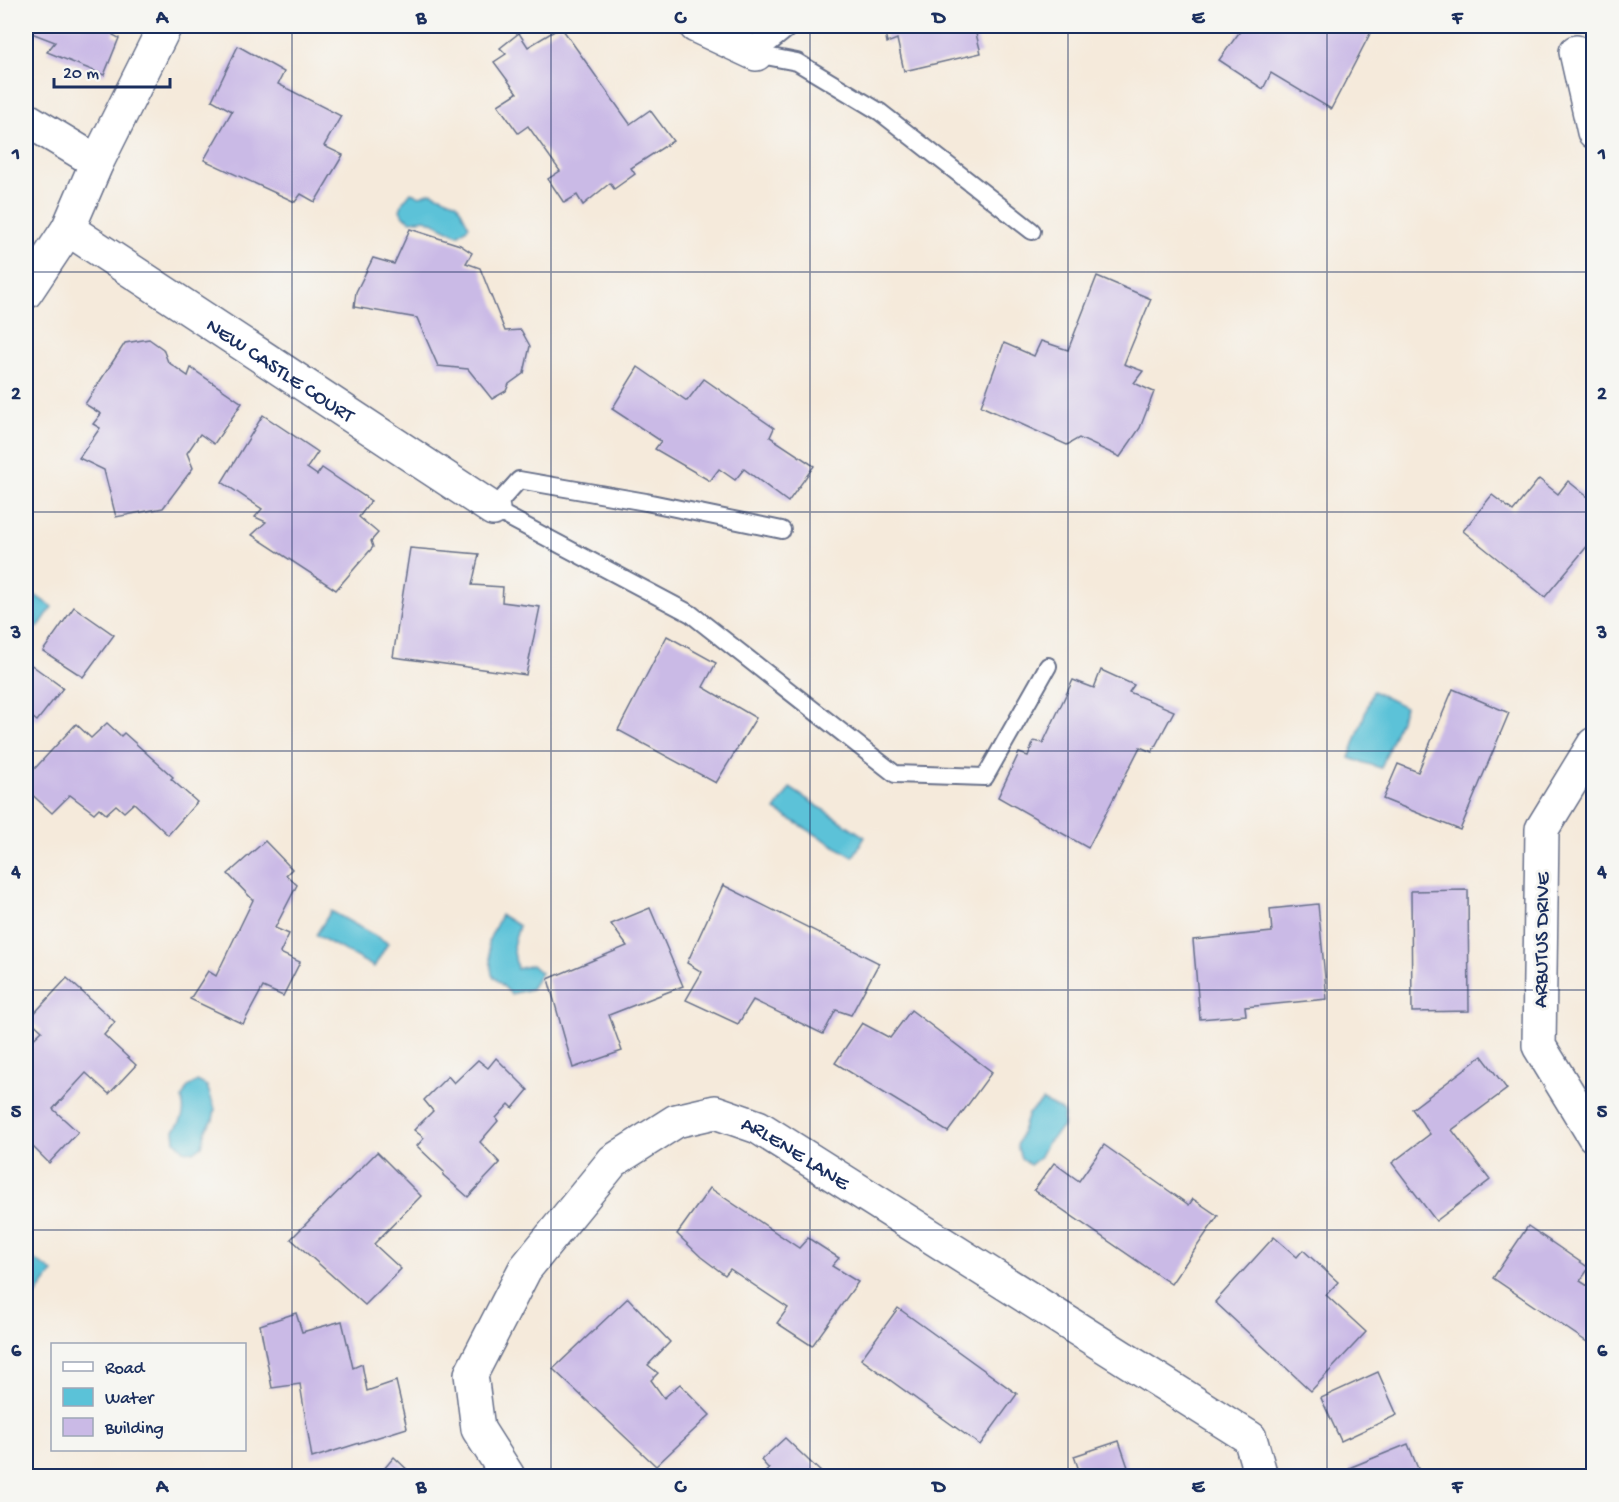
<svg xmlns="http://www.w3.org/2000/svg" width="1619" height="1502" font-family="'Gochi Hand',sans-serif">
<rect width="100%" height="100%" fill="#f6f6f2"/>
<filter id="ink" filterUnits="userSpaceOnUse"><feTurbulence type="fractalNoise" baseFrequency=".0167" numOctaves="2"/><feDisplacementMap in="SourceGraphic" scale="12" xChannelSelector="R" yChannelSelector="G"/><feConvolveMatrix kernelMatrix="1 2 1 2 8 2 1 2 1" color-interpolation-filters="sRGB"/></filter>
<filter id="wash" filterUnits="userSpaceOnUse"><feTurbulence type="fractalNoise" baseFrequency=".008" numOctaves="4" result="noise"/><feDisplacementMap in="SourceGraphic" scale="24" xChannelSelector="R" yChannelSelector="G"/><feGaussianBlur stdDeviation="1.35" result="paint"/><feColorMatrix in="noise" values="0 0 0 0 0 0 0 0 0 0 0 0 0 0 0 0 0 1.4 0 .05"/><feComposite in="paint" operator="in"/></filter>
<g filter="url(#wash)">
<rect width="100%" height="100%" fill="#f5eadb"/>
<g fill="#5bc2d8" stroke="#3b789b" stroke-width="1.5">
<path d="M411,192l9,4 11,-4 26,11 12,23 -11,9 -32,-16 -15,2 -8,-5 -3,-6 3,-8z"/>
<path d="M26,589l26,18 -14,21 -12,-8z"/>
<path d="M1373,691l32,16 -24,61 -32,-10z"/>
<path d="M790,788l75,49 -12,20 -78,-47z"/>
<path d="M331,911l57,32 -14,24 -58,-32z"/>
<path d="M501,915l18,11 -6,20 4,23 15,-4 9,8 -10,16 -20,5 -19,-19 -4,-33z"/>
<path d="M197,1081l10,5 8,23 -2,11 -7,9 -4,17 -8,6 -10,-2 -9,-9 -1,-11c10,-11 11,-18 8,-32l5,-10z"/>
<path d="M1043,1101l21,11 -1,15 -16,16 -8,15 -9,7 -9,-7 -4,-12 11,-32z"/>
<path d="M32,1258l21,14 -27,37v-42z"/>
</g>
<g id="blocks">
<g fill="#cabae6">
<path d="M26,26h91l-4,9 6,3 -15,37 -57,-23 8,-10 -26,-10 -3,8z"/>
<path d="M884,26h90l7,27 -77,18 -7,-32 -10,4z"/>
<path d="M1244,26h130l-43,83 -60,-36 -8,16 -44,-29z"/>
<path d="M561,27l69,97 20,-14 23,31 -42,27 4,6 -21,15 -4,-6 -27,22 -6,-10 -13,8 -16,-24 12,-8 -32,-45 -10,7 -20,-28 19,-12 -23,-31 12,-8 -6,-6 19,-15 9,14z"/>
<path d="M238,46l46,26 -6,12 63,32 -17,30 19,9 -28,47 -14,-8 -6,8 -91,-42 28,-49 -20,-11z"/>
<path d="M410,229l50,16 12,8 -6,10 14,5 25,63 16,-1 9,16 -6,27 -15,11 -3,7 -14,8 -24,-30 -30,-3 -21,-48 -63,-11 2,-15 17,-34 21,6z"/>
<path d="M1097,276l54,23 -27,65 19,7 -9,12 20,9 -14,36 -20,29 -41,-19 -12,7 -86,-39 23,-63 30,13 7,-15 27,9z"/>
<path d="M149,339l14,10 5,13 20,14 3,-8 51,35 -28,41 -14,-10 -13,19 6,15 -30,40 -47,9 -12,-47 -25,-12 21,-30 -7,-4 8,-10 -16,-10 40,-61z"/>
<path d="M638,367l49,34 17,-22 70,49 -4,9 44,29 -26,36 -44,-33 -9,11 -16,-11 -9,12 -55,-32 6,-8 -49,-32z"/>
<path d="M263,415l55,37 -11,16 10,7 5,-7 49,33 -12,16 19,16 -7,8 2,6 -37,43 -84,-55 14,-13 -11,-5 7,-8 -40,-27z"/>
<path d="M1539,479l19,15 10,-13 26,21v36l-49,59 -82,-66 29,-36 21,16z"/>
<path d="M410,548l69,6 -7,31 31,2 -1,15 38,5 -14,68 -133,-18z"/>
<path d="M74,607l40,28 -31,42 -40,-26z"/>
<path d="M667,636l49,27 -13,24 53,31 -40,65 -98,-53z"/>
<path d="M26,661l37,27 -26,33 -9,-7 -2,2z"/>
<path d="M1101,670l33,15 -5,7 45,19 -22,41 -12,-5 -52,101 -90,-51 21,-44 9,3 6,-15 9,2 30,-63 21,8z"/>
<path d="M1453,689l56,24 -49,117 -77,-31 15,-35 20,8z"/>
<path d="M107,723l14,13 3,-3 49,44 -2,2 26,23 -29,33 -34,-32 -10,9 -8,-7 -10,9 -7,-6 -5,5 -24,-18 -18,18 -26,-24v-11l50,-54 15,14z"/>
<path d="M265,841l27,28 -6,6 11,10 -22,43 14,6 -9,19 20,9 -17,34 -20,-9 -20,37 -53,-25 18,-28 8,5 37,-76 -25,-26z"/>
<path d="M723,885l156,78 -28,52 -15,-5 -13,24 -70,-34 -15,24 -52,-24 16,-28 -15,-9z"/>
<path d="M1468,890l1,121 -57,1 -1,-121z"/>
<path d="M1318,904l9,95 -82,8 1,8 -46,4 -7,-79 79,-8 -2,-23z"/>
<path d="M650,908l33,78 -74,29 13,36 -49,17 -25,-89 79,-33 -16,-22z"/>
<path d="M67,978l48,44 -11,13 32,30 -27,29 -23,-21 -33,36 25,23 -29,31 -23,-23v-94l16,-15 -13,-12z"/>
<path d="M911,1010l81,62 -44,60 -113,-69 27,-40 28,15z"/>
<path d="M1482,1056l25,33 -55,41 38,50 -54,41 -44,-58 38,-29 -18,-25z"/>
<path d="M496,1058l32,32 -15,18 -4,-4 -13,14 2,3 -18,21 20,21 -32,34 -25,-22 1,-3 -27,-26 7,-8 -10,-8 19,-19 -9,-11 24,-24 6,7 24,-23 10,8z"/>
<path d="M1104,1145l85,60 4,-6 25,17 -47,68 -137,-94 20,-27 25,18z"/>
<path d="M377,1152l44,44 -47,48 27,25 -36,36 -74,-66z"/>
<path d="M710,1188l89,60 9,-10 31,20 -7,8 26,16 -46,64 -35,-23 11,-15 -58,-39 -5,6 -24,-18 -24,-23z"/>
<path d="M1528,1226l61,42 -9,13 14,9v48l-4,6 -97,-66z"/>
<path d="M1274,1237l23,20 6,-7 35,32 -12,13 40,37 -55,59 -96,-89z"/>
<path d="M628,1298l42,44 -22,23 10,8 -7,7 13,18 16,-14 30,31 -54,51 -103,-97z"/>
<path d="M898,1308l119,86 -37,51 -119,-86z"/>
<path d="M296,1313l6,19 40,-11 11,47 9,-4 5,27 29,-10 11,47 -95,30 -12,-74 -28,4 -12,-63z"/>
<path d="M1378,1372l19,43 -56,26 -20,-43z"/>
<path d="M785,1438l40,38h-64l8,-7 -8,-9z"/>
<path d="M1119,1441l12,35h-50l-7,-20z"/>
<path d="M1408,1444l13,32h-68l-4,-8z"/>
<path d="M394,1457l20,19h-36z"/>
</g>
</g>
</g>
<g filter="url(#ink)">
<use href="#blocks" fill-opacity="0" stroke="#67708a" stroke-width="1.5"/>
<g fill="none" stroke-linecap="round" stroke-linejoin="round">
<defs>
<g id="lane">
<path d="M756,53l9,-27"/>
<path d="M756,54l41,8 83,50 152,119"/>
<path d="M756,54l35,-28"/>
<path d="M782,530l-136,-28 -127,-22 -26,29 198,105 204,160 90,3 63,-111"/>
</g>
<g id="street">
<path d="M696,26l60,28"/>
<path d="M1576,52l18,80"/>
<path d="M26,119l71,43"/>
<path id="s1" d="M68,229l425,280"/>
<path d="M26,292l42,-63 29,-67 68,-136"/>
<path d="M1594,744l-52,85 -3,217 55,90"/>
<path id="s2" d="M508,1476l-30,-47 -7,-55 54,-105 88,-108 63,-40 39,-9 43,15 492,311 11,38"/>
</g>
</defs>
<use href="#lane" stroke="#67708a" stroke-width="20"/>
<use href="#street" stroke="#67708a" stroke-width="36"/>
<use href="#lane" stroke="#fff" stroke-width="16"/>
<use href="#street" stroke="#fff" stroke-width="33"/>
</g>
</g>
<path fill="none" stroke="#1b2f5e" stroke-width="1.5" stroke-opacity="0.55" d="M292,26v1450M551,26v1450M810,26v1450M1068,26v1450M1327,26v1450M26,272h1568M26,512h1568M26,751h1568M26,990h1568M26,1230h1568"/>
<g text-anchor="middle" stroke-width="6" stroke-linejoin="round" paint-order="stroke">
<g font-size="21" fill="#1b2f5e" stroke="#f6f6f2">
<text dy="7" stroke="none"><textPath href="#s1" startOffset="255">NEW CASTLE COURT</textPath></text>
<text transform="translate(1540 940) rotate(-89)" y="7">ARBUTUS DRIVE</text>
<text dy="7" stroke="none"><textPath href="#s2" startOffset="574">ARLENE LANE</textPath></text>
</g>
</g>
<rect width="1619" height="1502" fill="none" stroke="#f6f6f2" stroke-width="66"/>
<rect x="51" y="1343" width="195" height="108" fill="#f6f6f2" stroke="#9ea6b7" stroke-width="1.5"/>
<rect x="63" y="1362" width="30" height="9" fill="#ffffff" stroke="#9ea6b7" stroke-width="1.5"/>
<text x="105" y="1373" font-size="18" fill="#1b2f5e">Road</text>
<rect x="63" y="1388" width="30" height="18" fill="#5bc2d8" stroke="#9ea6b7" stroke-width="1.5"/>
<text x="105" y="1403" font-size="18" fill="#1b2f5e">Water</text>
<rect x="63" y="1418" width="30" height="18" fill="#cabae6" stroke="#9ea6b7" stroke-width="1.5"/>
<text x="105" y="1433" font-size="18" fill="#1b2f5e">Building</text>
<path d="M54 78v9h116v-9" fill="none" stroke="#1b2f5e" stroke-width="3"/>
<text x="63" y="78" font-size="18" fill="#1b2f5e" stroke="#f6f6f2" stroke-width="4.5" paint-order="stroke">20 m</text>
<rect x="33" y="33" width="1553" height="1436" fill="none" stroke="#1b2f5e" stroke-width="2"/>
<g font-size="20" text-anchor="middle" font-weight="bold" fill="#1b2f5e">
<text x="162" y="23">A</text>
<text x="421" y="23">B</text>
<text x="680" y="23">C</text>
<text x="939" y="23">D</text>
<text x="1198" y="23">E</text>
<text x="1457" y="23">F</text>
<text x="16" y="159">1</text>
<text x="1602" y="159">1</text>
<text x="16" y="399">2</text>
<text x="1602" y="399">2</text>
<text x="16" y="638">3</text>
<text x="1602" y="638">3</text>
<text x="16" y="877">4</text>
<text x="1602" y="877">4</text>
<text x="16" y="1117">5</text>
<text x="1602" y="1117">5</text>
<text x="16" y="1356">6</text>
<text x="1602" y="1356">6</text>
<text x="162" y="1492">A</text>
<text x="421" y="1492">B</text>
<text x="680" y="1492">C</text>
<text x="939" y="1492">D</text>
<text x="1198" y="1492">E</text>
<text x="1457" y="1492">F</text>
</g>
</svg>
